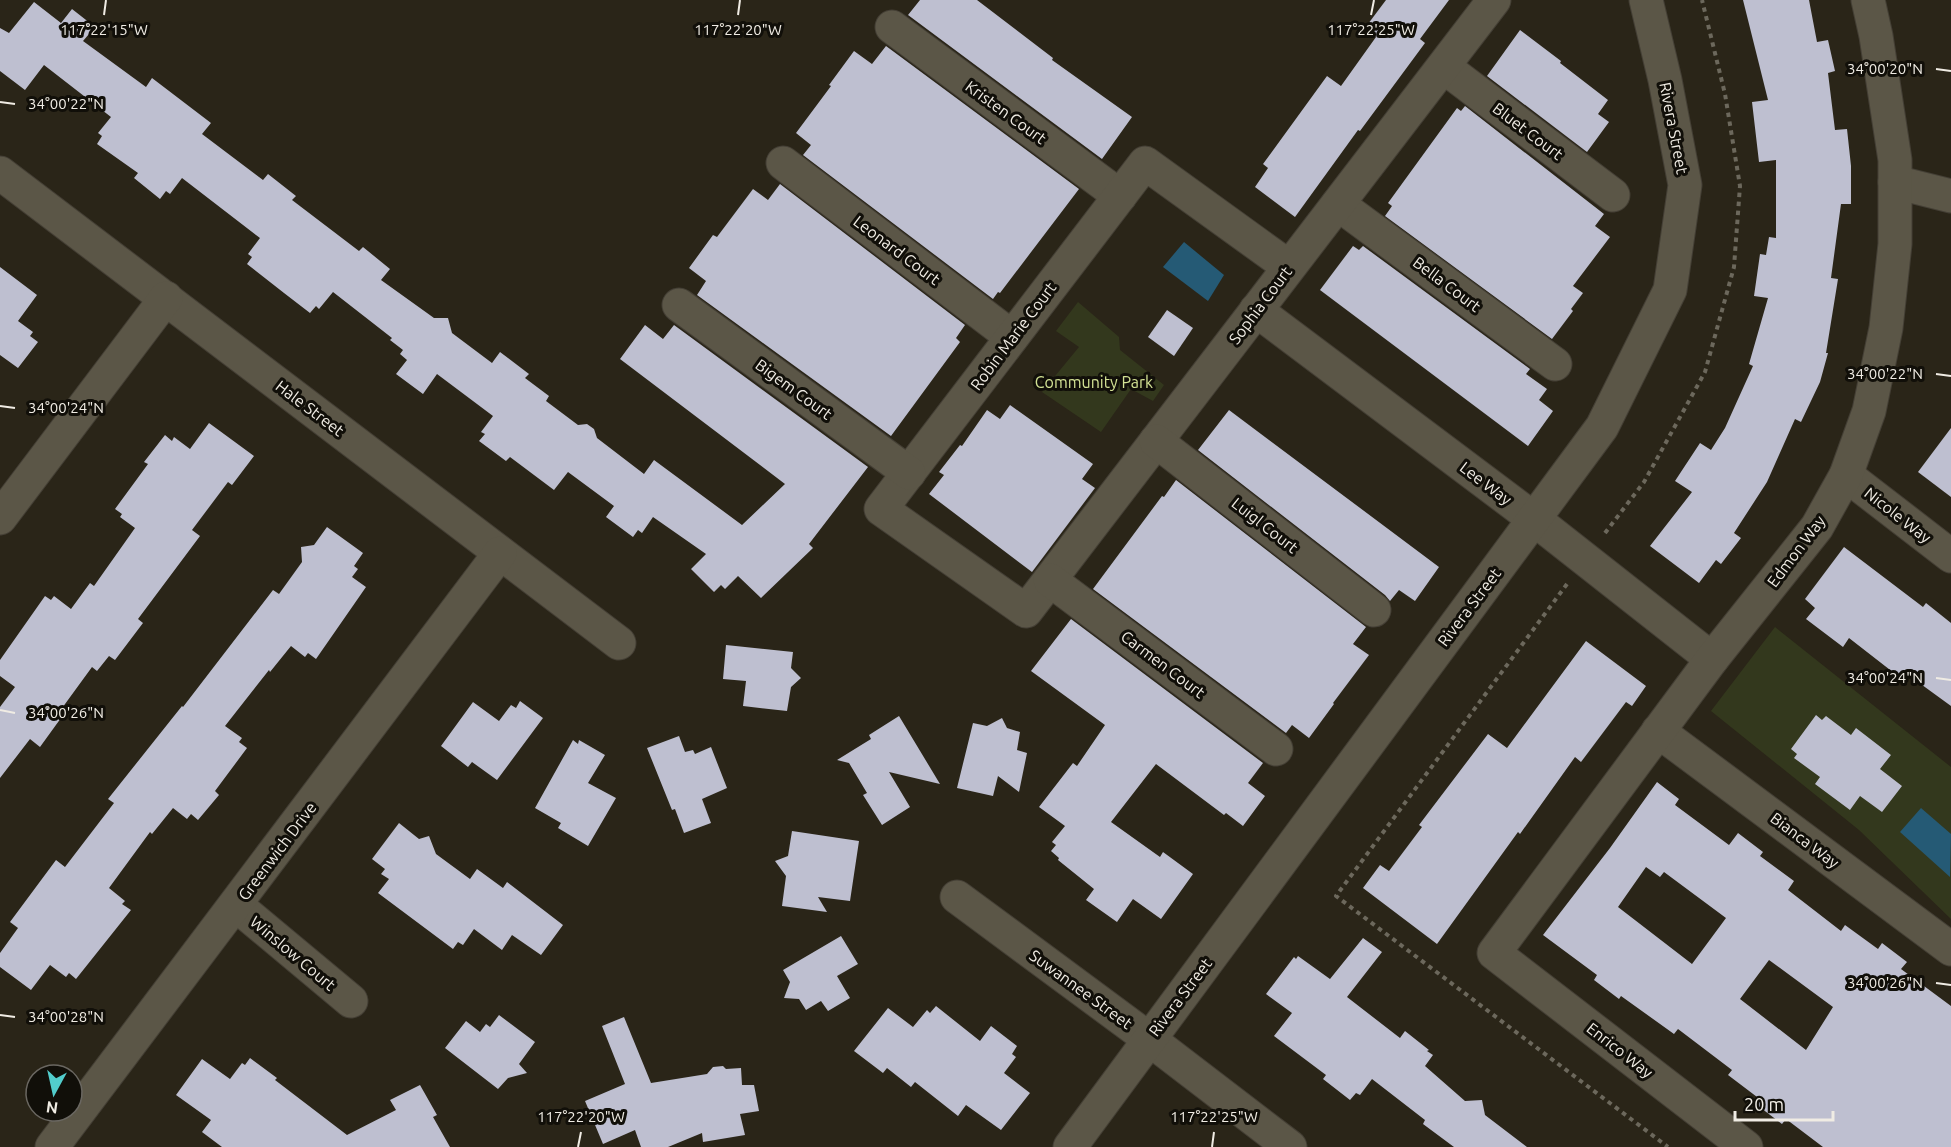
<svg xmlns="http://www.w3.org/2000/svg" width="1951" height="1147" font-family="Ubuntu,sans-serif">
<rect width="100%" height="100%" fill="#2a2518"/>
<g fill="#33381d">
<path d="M1078,302l41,35 1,13 44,35 -11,16 -22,-12 -30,43 -59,-40 37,-45 -23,-16z"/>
<path d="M1775,627l176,140v152l-92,-89 -148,-119z"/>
</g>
<g fill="#255a75">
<path d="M1184,242l40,33 -16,26 -45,-34z"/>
<path d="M1921,808l30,26 -1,43 -50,-45z"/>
</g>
<g fill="#bebfd0" fill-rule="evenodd">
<path d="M920,0h57l76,58 -1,2 80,57 -30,42 -194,-144z"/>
<path d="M1386,0h63l-29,39 5,4 -65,88 -2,-1 -63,87 -40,-30 13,-19 -5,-4 64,-88 14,10 35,-49 -11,-9z"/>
<path d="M1743,0h66l8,42 11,-2 7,31 -7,2 7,57 12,-1 4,37v38h-10l-10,74 7,1 -12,74h2l-8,29 -19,40 -6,-3 -28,63 -33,51 7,5 -20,26 -5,-4 -17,23 -49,-37 42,-54 -17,-11 25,-38 11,7 14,-22 28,-62 -4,-2 19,-66 -14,-2 6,-42 6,1 3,-18 7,1v-78l-17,2 -7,-60 16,-2z"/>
<path d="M34,2l27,21 11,-14 23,18 -12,14 63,46 6,-9 59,45 -9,11 61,46 5,-6 28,22 -4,4 67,51 4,-4 27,22 -9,11 53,38h14l4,15 40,30 8,-11 29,22 -4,4 24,18 -3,5 32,24 9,-1 7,5 3,9 47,36 10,-14 88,65 43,-41 -165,-125 25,-34 18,14 11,-14 194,142 -59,77 4,4 -52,50 -23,-22 -13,13 -4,-4 -7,7 -23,-23 15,-15 -53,-37 -11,16 -4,-3 -5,7 -27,-20 8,-11 -46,-34 -14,18 -44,-33 -4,4 -27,-20 6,-7 -4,-2 12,-16 -56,-42 -14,20 -27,-20 11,-14 -7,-6 3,-4 -13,-10 2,-2 -59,-46 -14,17 -3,-3 -6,7 -26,-20 -37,-29 5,-7 -4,-3 12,-16 -78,-60 -12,16 -4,-3 -6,8 -26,-21 4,-5 -41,-29 5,-8 -4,-3 13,-16 -67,-52 -19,25 -25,-19v-43l9,5z"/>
<path d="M1520,30l41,31 -1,2 48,37 -10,14 11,8 -22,30 -100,-76z"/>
<path d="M886,46l193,143 -79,104 -2,-1 -5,7 -190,-144 8,-10 -15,-12 35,-47 -2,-1 25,-34 18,13z"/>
<path d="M1465,106l139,108 -9,12 15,11 -37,49 10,7 -12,16 2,2 -21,28 -167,-123 7,-10 -4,-3 69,-95 4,3z"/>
<path d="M780,184l185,141 -9,13 4,4 -69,94 -194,-141 9,-14 -17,-13 24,-33 4,2 36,-48 15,11z"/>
<path d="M1353,246l6,4 4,-4 167,123 -4,5 21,15 -8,11 14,11 -25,35 -208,-156z"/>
<path d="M0,267l37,28 -19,26 15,11 -3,4 8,6 -20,26 -18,-13z"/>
<path d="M1167,310l26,18 -19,28 -26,-19z"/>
<path d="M1010,405l83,59 -11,15 13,9 -63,84 -103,-78 15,-19 -5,-3 21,-27 2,1 25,-36 13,9z"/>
<path d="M1229,410l210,157 -24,34 -16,-11 -9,11 -5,-6 -187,-145z"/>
<path d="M209,423l45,33 -22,29 -4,-3 -36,48 8,6 -62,83 5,4 -28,37 -6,-4 -12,15 -5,-4 -35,48 4,3 -21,29 -10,-8 -30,39v-71l15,-20 -15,-11v-16l45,-64 6,4 3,-4 17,13 19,-26 4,3 41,-58 -15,-11 2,-3 -7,-5 33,-45 -4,-2 21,-27 7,6 2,-4 16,12z"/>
<path d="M1951,428v69l-33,-25z"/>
<path d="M1176,480l190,147 -13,17 16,11 -36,48 1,1 -25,34 -17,-13 -6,8 -193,-144 69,-93 2,1z"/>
<path d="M327,527l36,26 -9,13 4,3 -6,8 14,10 -50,72 -8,-6 -3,4 -14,-11 -21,26 -1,-2 -44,56 17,12 -3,4 8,6 -32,43 4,4 -21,25 -7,-6 -4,5 -14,-11 -21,26 -2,-2 -41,56 16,13 -3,3 9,6 -55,69 -7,-6 -3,4 -16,-12 -19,25 -31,-23v-14l18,-25 -8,-6 46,-62 9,7 49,-64 -6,-4 74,-93 1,1 90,-117 6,4 23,-32 -1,-15 13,-2z"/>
<path d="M1844,547l79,60 3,-4 25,20v83l-44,-32 -4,6 -54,-42 -6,9 -37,-28 9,-11 -10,-9z"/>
<path d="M1071,619l192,144 -15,20 17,13 -22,30 -17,-13 -2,2 -68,-51 -45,58 49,35 3,-5 30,22 -32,45 -28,-20 -16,23 -31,-22 8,-11 -36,-29 1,-2 -8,-7 5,-6 -4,-3 13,-16 -26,-19 34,-44 4,3 28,-41 -74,-54z"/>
<path d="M1586,641l60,45 -14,20 -6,-4 -45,60 -6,-5 -55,77 -2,-2 -81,112 -74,-56 17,-23 9,6 33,-44 -3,-2 69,-91 19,14z"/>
<path d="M726,645l67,7 -2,16 10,10 -10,9 -4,24 -44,-5 3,-25 -23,-2z"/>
<path d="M520,701l23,17 -46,62 -25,-18 -4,5 -27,-21 32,-44 26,19 12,-16 5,3z"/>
<path d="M1816,715l6,5 4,-4 25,19 5,-7 35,27 -11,14 22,17 -20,26 -22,-16 -10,14 -35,-26 5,-7 -26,-19 3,-4 -6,-5z"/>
<path d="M899,716l41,68 -51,-12 21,35 -28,18 -19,-30 4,-2 -18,-30 -12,-3 34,-21 -2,-4z"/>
<path d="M1002,718l5,10 13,4 -3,18 10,3 -8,39 -21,-16 -5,20 -36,-8 16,-65 14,3z"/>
<path d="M679,736l6,16 8,-2 2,4 16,-7 16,41 -25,11 9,24 -27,10 -9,-24 -3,1 -25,-62z"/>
<path d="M573,740l5,4 1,-4 26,15 -17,28 28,15 -28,48 -30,-18 3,-5 -26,-15z"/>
<path d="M1657,782l22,17 -4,6 54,40 9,-12 25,19 -3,4 34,25 -6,9 53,41 4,-6 33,24 4,-6 25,19 -6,7 50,37v141h-128l-37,-28 -4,5 -25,-19 4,-5 -33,-25 4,-5 -54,-41 -4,5 -53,-38 -2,3 -25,-19 3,-5 -54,-40 67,-87zM1646,867l14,10 4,-5 62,46 -34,46 -74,-57zM1769,960l64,47 -27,43 -66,-51z"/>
<path d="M399,823l20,16 10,-3 7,18 34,25 7,-10 26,19 4,-6 56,43 -22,30 -29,-20 -10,15 -28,-21 -11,16 -5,-3 -5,7 -75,-56 11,-14 -8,-5 4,-5 -13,-10z"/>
<path d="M792,831l67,10 -9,60 -32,-4 9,15 -45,-6 4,-30 -11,-15 13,-5z"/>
<path d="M841,936l17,28 -21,12 13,22 -22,13 -7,-10 -15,9 -7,-11 -15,-1 6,-16 -7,-12z"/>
<path d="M1363,938l19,14 -35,45 53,41 5,-7 24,19 -2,1 6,4 -8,11 40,35 17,-1 3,15 42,32h-73l-31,-23 2,-4 -53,-41 -12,16 -4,-2 -6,7 -27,-21 3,-4 -52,-39 18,-23 -26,-19 28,-37 2,2 2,-3 32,23z"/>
<path d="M936,1006l44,35 11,-15 26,20 -5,8 4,3 -12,16 26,20 -29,37 -35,-25 -8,11 -43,-34 -4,5 -24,-19 -4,5 -29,-22 34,-43 25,19 14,-17 3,3z"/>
<path d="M499,1015l36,27 -16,22 8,9 -19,5 -10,11 -53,-41 21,-27 14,11 6,-8 4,3z"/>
<path d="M624,1017l27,66 56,-9 6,-7 10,-1 3,3 15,-1 1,17h12l5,26 -19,3 5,21 -42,7 -1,-9 -34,14h-27l-6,-17 -32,14 -18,-43 40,-17 -23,-58z"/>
<path d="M250,1058l27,20 -2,2 72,55 49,-25 -6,-10 30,-15 17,30 -4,2 17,30h-228l-20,-15 9,-12 -35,-25 26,-36 28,20 12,-16 3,2z"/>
</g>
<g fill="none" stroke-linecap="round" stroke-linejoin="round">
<defs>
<g id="minor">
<path d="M892,27l228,169"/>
<path d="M1444,67l169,128"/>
<path d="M783,163l229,174"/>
<path d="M0,173l619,470"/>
<path d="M1895,182l56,14"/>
<path d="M1338,204l217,160"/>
<path d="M1289,267l-144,-104 -264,346 145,102 468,-611"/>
<path d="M679,305l230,168"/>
<path d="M1256,310l278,209 178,140"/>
<path d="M1156,441l218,169"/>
<path d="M1846,475l105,81"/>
<path d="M0,518l166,-220"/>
<path d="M1050,580l226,169"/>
<path d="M1658,731l293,218"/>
<path d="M957,897l192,142 141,108"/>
<path d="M236,905l115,96"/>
<path d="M52,1147l448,-594"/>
<path d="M1746,1147l-252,-194 218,-294 105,-132 29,-52 23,-64 17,-83 9,-84v-84l-19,-124 -8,-36"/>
</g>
<path id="tertiary" d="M1070,1147l532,-720 68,-137 15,-105 -20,-105 -19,-80"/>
</defs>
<use href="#minor" stroke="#443f35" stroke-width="35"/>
<use href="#tertiary" stroke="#443f35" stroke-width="35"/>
<g stroke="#6c685c" stroke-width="4" stroke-dasharray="4.5 4.5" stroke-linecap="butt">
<path d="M1605,533l39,-51 61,-110 29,-105 6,-81 -15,-92 -23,-94"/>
<path d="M1567,584l-231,312 332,251"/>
</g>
<use href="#minor" stroke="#5b5647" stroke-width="33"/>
<use href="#tertiary" stroke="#5b5647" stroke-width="33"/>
</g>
<path fill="none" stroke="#f0ece4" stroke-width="2" d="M104,15l2,-15M738,15l2,-15M1371,15l3,-15M1936,69l15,2M0,102l15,2M1936,374l15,2M0,406l15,2M1936,678l15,2M0,710l15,3M1936,983l15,2M0,1015l15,2M578,1147l3,-15M1212,1147l2,-15"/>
<g text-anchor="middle" stroke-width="6" stroke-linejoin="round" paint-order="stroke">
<g font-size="16" fill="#f0ece4" stroke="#110f09">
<text transform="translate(1006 112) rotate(36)" y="6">Kristen Court</text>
<text transform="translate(1674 128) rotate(79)" y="6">Rivera Street</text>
<text transform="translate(1528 131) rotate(37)" y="6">Bluet Court</text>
<text transform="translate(897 250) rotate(37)" y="6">Leonard Court</text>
<text transform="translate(1447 284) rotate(37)" y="6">Bella Court</text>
<text transform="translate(1260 305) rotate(-53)" y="6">Sophia Court</text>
<text transform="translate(1013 336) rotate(-53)" y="6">Robin Marie Court</text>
<text transform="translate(794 389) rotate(36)" y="6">Bigem Court</text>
<text transform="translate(310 408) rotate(37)" y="6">Hale Street</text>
<text transform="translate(1486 483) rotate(37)" y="6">Lee Way</text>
<text transform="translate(1898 515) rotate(38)" y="6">Nicole Way</text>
<text transform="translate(1265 525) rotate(38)" y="6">Luigl Court</text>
<text transform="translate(1796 551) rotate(-53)" y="6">Edmon Way</text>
<text transform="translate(1469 607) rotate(-53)" y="6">Rivera Street</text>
<text transform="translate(1163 664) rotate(37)" y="6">Carmen Court</text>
<text transform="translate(1805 840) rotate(37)" y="6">Bianca Way</text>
<text transform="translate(277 851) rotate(-53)" y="6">Greenwich Drive</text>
<text transform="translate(293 953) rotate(40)" y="6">Winslow Court</text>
<text transform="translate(1081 989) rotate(36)" y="6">Suwannee Street</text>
<text transform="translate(1180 997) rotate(-53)" y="6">Rivera Street</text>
<text transform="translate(1620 1050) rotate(38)" y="6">Enrico Way</text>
</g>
<g font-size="16" fill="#d4e395" stroke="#110f09">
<text x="1094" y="388">Community Park</text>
</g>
</g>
<g font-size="15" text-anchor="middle" fill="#f0ece4" stroke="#110f09" stroke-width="6" stroke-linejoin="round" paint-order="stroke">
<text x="104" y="35">117°22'15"W</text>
<text x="738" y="35">117°22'20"W</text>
<text x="1371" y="35">117°22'25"W</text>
<text x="1885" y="74">34°00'20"N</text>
<text x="66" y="109">34°00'22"N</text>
<text x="1885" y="379">34°00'22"N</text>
<text x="66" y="413">34°00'24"N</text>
<text x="1885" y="683">34°00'24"N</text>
<text x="66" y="718">34°00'26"N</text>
<text x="1885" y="988">34°00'26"N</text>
<text x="66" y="1022">34°00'28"N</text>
<text x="581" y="1122">117°22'20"W</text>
<text x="1214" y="1122">117°22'25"W</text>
</g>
<g transform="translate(54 1093) rotate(188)"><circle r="28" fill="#110f09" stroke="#6a6761" stroke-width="1.5"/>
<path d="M0-4.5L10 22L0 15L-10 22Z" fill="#52cdcc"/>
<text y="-9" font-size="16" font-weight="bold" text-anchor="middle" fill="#f0ece4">N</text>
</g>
<path d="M1735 1111v9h98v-9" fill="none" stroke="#f0ece4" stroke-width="3"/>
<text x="1744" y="1111" font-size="18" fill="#f0ece4" stroke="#110f09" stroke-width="4.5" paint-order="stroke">20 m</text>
</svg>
